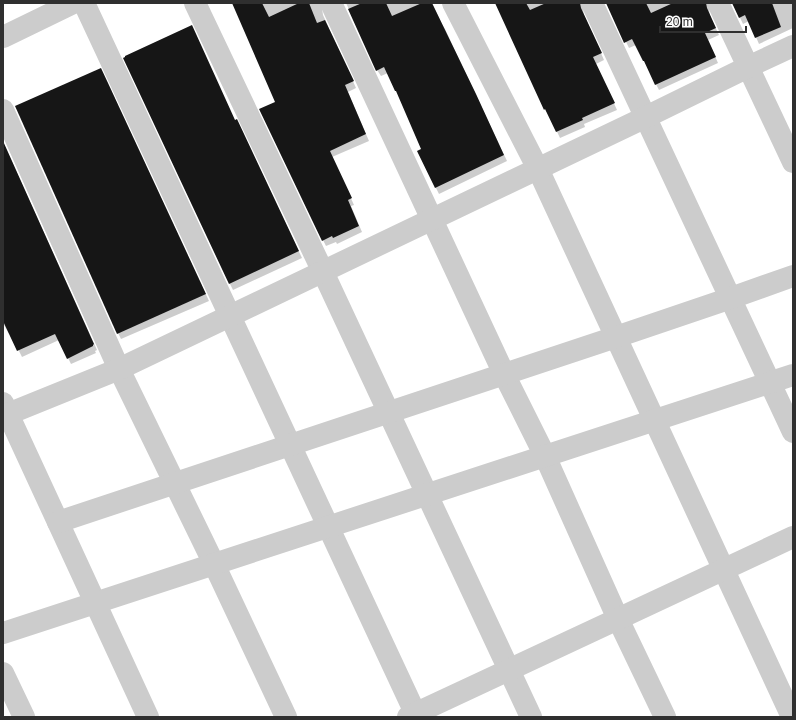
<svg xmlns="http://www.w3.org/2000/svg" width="796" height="720" font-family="Helvetica,sans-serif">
<rect width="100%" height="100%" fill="#fff"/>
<g fill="#0003">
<path d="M236,3h88l-2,5 1,7 33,73 -8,4 21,49 -37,16 22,48 -3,1 11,26 -25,12 -1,-2 -10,4 -3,-6 -47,-137z"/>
<path d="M346,3h86l10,21 3,5 62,132 -68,33 -21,-42 4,-2 -23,-54 -11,-23 -7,3 -4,-6z"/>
<path d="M496,3h89l-2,6 1,6 20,45 -8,4 21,46 -33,14 1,3 -25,11z"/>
<path d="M607,3h104l-2,6 1,7 9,19 -11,5 10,23 -59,27 -23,-45 -7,3z"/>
<path d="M733,3h60v25l-34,16 -10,-23 -6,3z"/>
<path d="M104,75l105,226 -88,38 -3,-6z"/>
<path d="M240,127l62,131 -69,32 -3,-6z"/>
<path d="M3,142l94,208 -2,1 1,2 -25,11 -12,-24 -37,17 -12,-24 -1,1 -6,-11z"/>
</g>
<g fill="#161616">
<path d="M232,3h30l7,14 30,-14h10l8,20 8,-3 29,61 -9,4 21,49 -36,17 22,47 -4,2 11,26 -26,12 -1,-2 -10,5 -63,-132 16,-7z"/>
<path d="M362,3h24l6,13 30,-13h10l44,91 28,61 -69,33 -18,-37 4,-2 -25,-58h-1l-11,-24 -8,4 -28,-62z"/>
<path d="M495,3h31l4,7 16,-7h34l1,5 21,45 -9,4 22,46 -33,15 1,2 -27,12 -11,-23 -1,1z"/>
<path d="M606,3h40l5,10 22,-10h33l1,5 9,20 -11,5 11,24 -61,28 -11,-24h-1l-11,-22 -8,4z"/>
<path d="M732,3h40l9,24 -26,11 -10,-23 -6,3z"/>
<path d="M192,25l43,95 2,-1 62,132 -70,33 -106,-226 2,-1v-1z"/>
<path d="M101,68l105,226 -89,40 -102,-228z"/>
<path d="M3,141l91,203 -1,1v1l-26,13 -12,-25 -38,17 -14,-30z"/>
</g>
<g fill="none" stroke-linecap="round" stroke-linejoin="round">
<g stroke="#ccc" stroke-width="22">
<path d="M84,3l333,714"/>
<path d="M195,3l128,269 208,445"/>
<path d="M331,3l173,371 41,82 73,163 47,98"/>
<path d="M453,3l85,166 254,548"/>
<path d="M592,3l201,429"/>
<path d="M718,3l75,159"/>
<path d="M3,37l70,-34"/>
<path d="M3,110l116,259 95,195 72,153"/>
<path d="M3,403l145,314"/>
<path d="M3,416l116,-47 527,-252 102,-50 45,-21"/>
<path d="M58,522l558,-185 115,-39 62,-22"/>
<path d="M3,633l790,-258"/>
<path d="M3,673l21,44"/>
<path d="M408,717l385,-180"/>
</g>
</g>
<rect width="796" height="720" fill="none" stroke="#2f2f2f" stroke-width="8"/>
<path d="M660 26v6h86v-6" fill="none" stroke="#2f2f2f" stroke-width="2"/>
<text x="666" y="26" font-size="12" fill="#2f2f2f" stroke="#ffffff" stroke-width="3" paint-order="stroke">20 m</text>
</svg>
